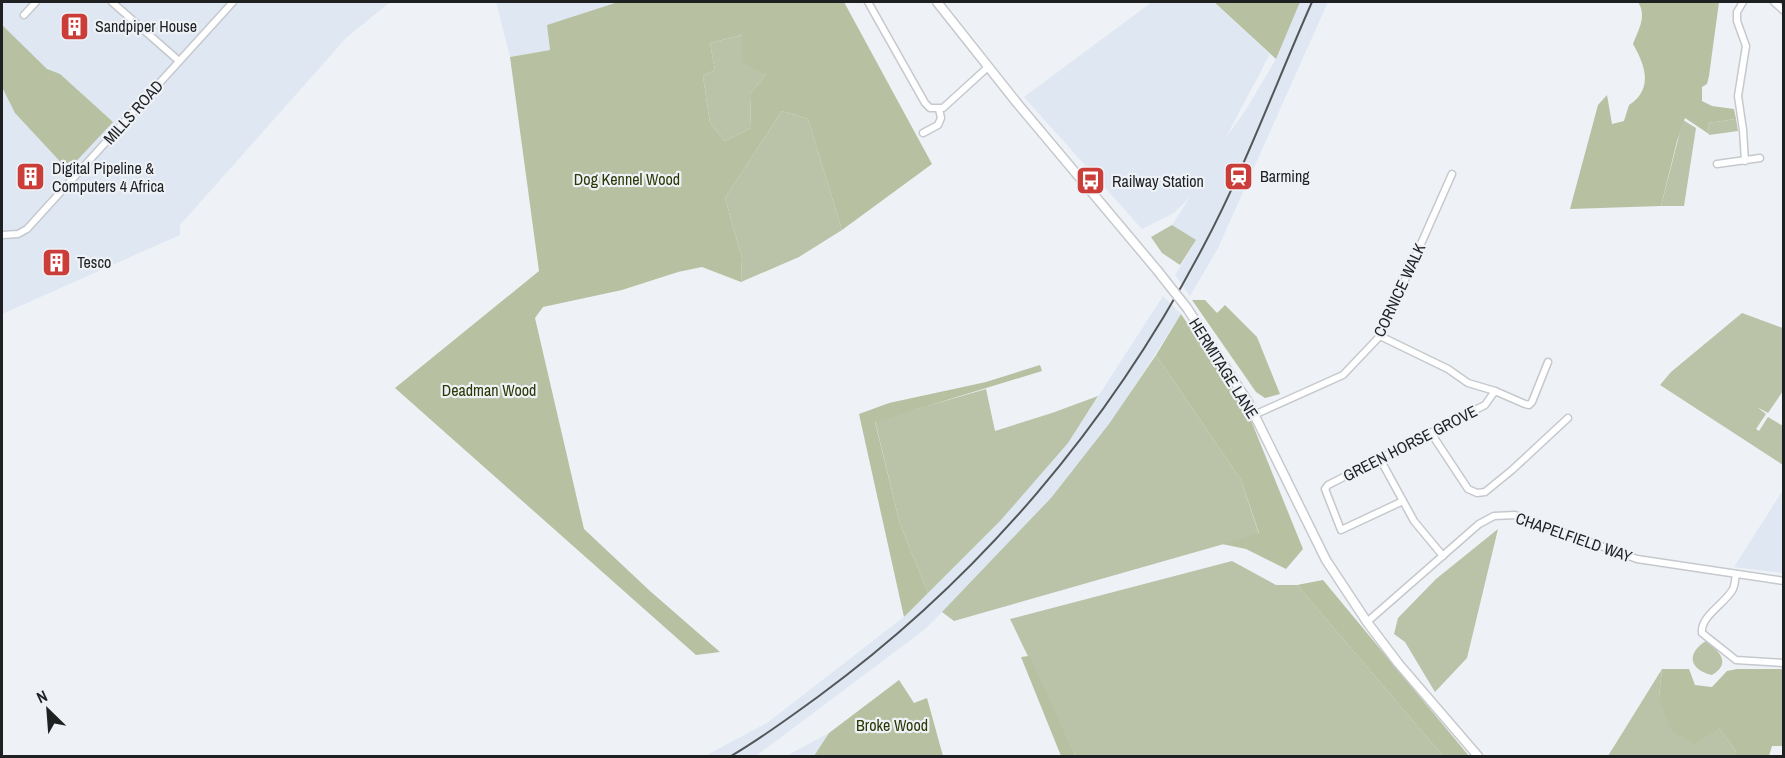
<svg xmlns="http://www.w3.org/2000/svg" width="1785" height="758" font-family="'Archivo Narrow',sans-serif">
<rect width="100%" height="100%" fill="#eef2f7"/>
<g fill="#dee7f2">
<path d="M2,2h388l-44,36 -166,187v10l-178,79z"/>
<path d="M496,2h122l-71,23 3,25 -40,7z"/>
<path d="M1152,2h61l57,52 -45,85 22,-31 29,-49 24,-57h28l-110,246 -28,48 -15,-21 21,-34 -24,-16 18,-28 -16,16 -32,16 -118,-132z"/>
<path d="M1163,296l18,18 -71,110 -59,74 -71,77 -56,55 -168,126h-51l62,-33 138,-107 96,-96 67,-77z"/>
<path d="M1783,490v83l-49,-6z"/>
<path d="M829,733l-15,23h-28z"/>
</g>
<g fill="#bac2a7">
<path d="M742,35l24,39 -16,20 1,34 -26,13 -15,-18 -7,-47 12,-6 -5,-27z"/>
<path d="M782,111l26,8 34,111 -43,27 -58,25 1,-24 -17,-60z"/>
<path d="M1736,119l2,12 -29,4 -1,-12z"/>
<path d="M1683,120l13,8 -12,78h-23z"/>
<path d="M1172,225l24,15 -16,25 -18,-12 -11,-16z"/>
<path d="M1742,313l41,15v63l-15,22 -11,-6 9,7 -10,15 3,2 9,-14 15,9v39l-123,-80 11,-13z"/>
<path d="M1156,355l85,125 18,54 -305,87 -12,-9 109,-114 58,-74z"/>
<path d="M986,389l9,42 57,-18 46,-17 -30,47 -67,77 -73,73 -28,-69 -25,-103z"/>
<path d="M1498,529l-31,129 -32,34 -30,-50 -11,-8 4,-16 38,-39z"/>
<path d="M1232,561l44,24h21l146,171h-367l-66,-137z"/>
<path d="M1706,641c13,10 26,22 6,34 -23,-5 -26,-22 -6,-34z"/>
<path d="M1662,669l-3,28 60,31 17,23 -4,5h-124z"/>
</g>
<g fill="#b7c0a1" fill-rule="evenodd">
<path d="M618,2h226l88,162 -90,66 -34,-111 -26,-8 -57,87 17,60 -1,24 -39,-15 -24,5 -56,18 -79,17 -8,11 49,211 66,62 70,61 -24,3 -301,-267 144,-117 -29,-214 40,-7 -3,-25zM742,35v27l24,12 -16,20 1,34 -26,13 -15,-18 -7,-47 12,-6 -5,-27z"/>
<path d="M1214,2h86l-24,57z"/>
<path d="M1638,2h81l-10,74 -2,8 -5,3v14l10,5 22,3 2,10 -28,4 1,11 -24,-16 -8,23 -16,65 -91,3 28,-104 9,-10 5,29 12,-3 5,-16c25,-16 16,-40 4,-61 6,-15 14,-28 5,-42z"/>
<path d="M2,25l45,44 13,5 53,48 -45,48 -53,-57 -13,-26z"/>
<path d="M1192,300h13l12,13 8,-8 32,32 23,57 -15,4 -9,-6z"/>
<path d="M1181,314l67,99 55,136 -17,20 -40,-20 -24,-5 37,-11 -18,-53 -85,-125z"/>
<path d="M1040,365l2,6 -167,51 25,102 28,69 -24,24 -45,-203 30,-11 97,-21z"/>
<path d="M1323,580l146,176h-26l-146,-171z"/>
<path d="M1029,656l47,100h-15l-40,-99z"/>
<path d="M1662,669h27l6,16 17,2 15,-16 10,-2h46v77h-11l-3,10h-37l4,-5 -17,-23 -25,16 -23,-14 -12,-33z"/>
<path d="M899,680l15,23 13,-5 16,58h-129l15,-23z"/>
</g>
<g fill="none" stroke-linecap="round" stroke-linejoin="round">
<defs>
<g id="minor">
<path d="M112,2l67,59"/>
<path d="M868,2l57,101 5,5h13l45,-41"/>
<path d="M1743,2l-6,10v9l9,25 -8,50 5,34 2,31"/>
<path d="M1774,2l10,9"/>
<path d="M24,15l12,-13"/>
<path d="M923,133l15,-8 3,-7 -2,-9"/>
<path d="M1717,164l43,-6"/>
<path d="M2,235l16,-1 9,-5 206,-227"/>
<path d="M1380,336l68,33 20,14 27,8 30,13 4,1 3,-3 16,-40"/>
<path d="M1254,415l89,-40 37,-39 72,-162"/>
<path d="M1431,433l37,56 9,4 8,-1 27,-22 56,-52"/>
<path d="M1380,459l34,62 29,35"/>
<path d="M1403,501l-62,29 -16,-41 3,-4 157,-80 10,-14"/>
<path d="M1736,574c-1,5 -1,11 -3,15 -8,15 -33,27 -31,44l34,27 48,3"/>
<path d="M1367,622l112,-98 15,-8 21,-1 122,44 147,22"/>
</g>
<g id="secondary">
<path d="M937,2l80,101 140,167"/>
<path d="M1187,308l61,94 78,158 41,62 31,41 80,93"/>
</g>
</defs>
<use href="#minor" stroke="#c5c9cd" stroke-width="9"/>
<use href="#secondary" stroke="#c5c9cd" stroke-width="11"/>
<use href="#minor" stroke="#fff" stroke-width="6"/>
<use href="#secondary" stroke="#fff" stroke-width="8"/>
<path stroke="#545759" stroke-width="2" d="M731,756c31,-18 59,-39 88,-60 161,-118 291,-272 384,-449 42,-79 73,-164 109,-245"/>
<defs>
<path id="secondary-bridge" d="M1157,270l30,38"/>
</defs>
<use href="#secondary-bridge" stroke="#c5c9cd" stroke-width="11" stroke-linecap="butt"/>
<use href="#secondary-bridge" stroke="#fff" stroke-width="8"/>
</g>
<defs>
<symbol id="building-square" viewBox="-11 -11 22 22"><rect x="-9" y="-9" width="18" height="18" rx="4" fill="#cb3d38" stroke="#eef2f7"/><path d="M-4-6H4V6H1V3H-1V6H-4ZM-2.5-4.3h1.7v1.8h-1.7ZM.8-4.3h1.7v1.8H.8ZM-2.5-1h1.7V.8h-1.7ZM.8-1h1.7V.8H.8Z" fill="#fff"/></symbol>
<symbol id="station-square" viewBox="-11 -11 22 22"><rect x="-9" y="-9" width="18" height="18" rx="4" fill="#cb3d38" stroke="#eef2f7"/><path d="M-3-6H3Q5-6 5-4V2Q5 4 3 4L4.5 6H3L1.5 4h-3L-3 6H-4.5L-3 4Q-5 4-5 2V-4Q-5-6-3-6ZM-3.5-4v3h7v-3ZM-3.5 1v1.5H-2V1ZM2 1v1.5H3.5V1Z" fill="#fff"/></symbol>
<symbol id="bus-square" viewBox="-11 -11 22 22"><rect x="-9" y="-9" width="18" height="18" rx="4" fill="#cb3d38" stroke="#eef2f7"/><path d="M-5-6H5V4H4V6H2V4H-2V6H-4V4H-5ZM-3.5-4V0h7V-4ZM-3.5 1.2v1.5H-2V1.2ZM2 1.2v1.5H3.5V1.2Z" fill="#fff"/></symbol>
</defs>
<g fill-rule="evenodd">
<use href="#building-square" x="58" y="10" width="33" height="33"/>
<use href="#station-square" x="1222" y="160" width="33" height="33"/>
<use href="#building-square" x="14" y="160" width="33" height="33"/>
<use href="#bus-square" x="1074" y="164" width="33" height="33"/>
<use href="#building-square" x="40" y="246" width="33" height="33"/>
</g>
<g text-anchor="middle" stroke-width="4.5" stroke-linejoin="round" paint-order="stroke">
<g font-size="16" fill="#1e2021" stroke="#eef2f7" text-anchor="start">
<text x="95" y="32">Sandpiper House</text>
<text x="52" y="174">Digital Pipeline &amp;<tspan x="52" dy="18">Computers 4 Africa</tspan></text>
<text x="1260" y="182">Barming</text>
<text x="1112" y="187">Railway Station</text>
<text x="77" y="268">Tesco</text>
</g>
<g font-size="16" fill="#1e2021" stroke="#eef2f7">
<text transform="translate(133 112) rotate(-48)" y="6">MILLS ROAD</text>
<text transform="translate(1399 290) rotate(-65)" y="6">CORNICE WALK</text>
<text transform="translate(1224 368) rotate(58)" y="6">HERMITAGE LANE</text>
<text transform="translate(1410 443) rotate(-27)" y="6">GREEN HORSE GROVE</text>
<text transform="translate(1574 537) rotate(19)" y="6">CHAPELFIELD WAY</text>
</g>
<g font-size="16" fill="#2d3702" stroke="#eef2f7">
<text x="627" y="185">Dog Kennel Wood</text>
<text x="489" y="396">Deadman Wood</text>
<text x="892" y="731">Broke Wood</text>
</g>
</g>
<rect width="1785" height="758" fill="none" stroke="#1e2021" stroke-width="6"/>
<g transform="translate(48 710) rotate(335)" stroke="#eef2f7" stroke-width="4.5" paint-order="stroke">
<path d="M0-4.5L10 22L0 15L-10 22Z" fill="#1e2021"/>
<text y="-9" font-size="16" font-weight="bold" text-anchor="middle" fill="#1e2021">N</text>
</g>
</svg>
